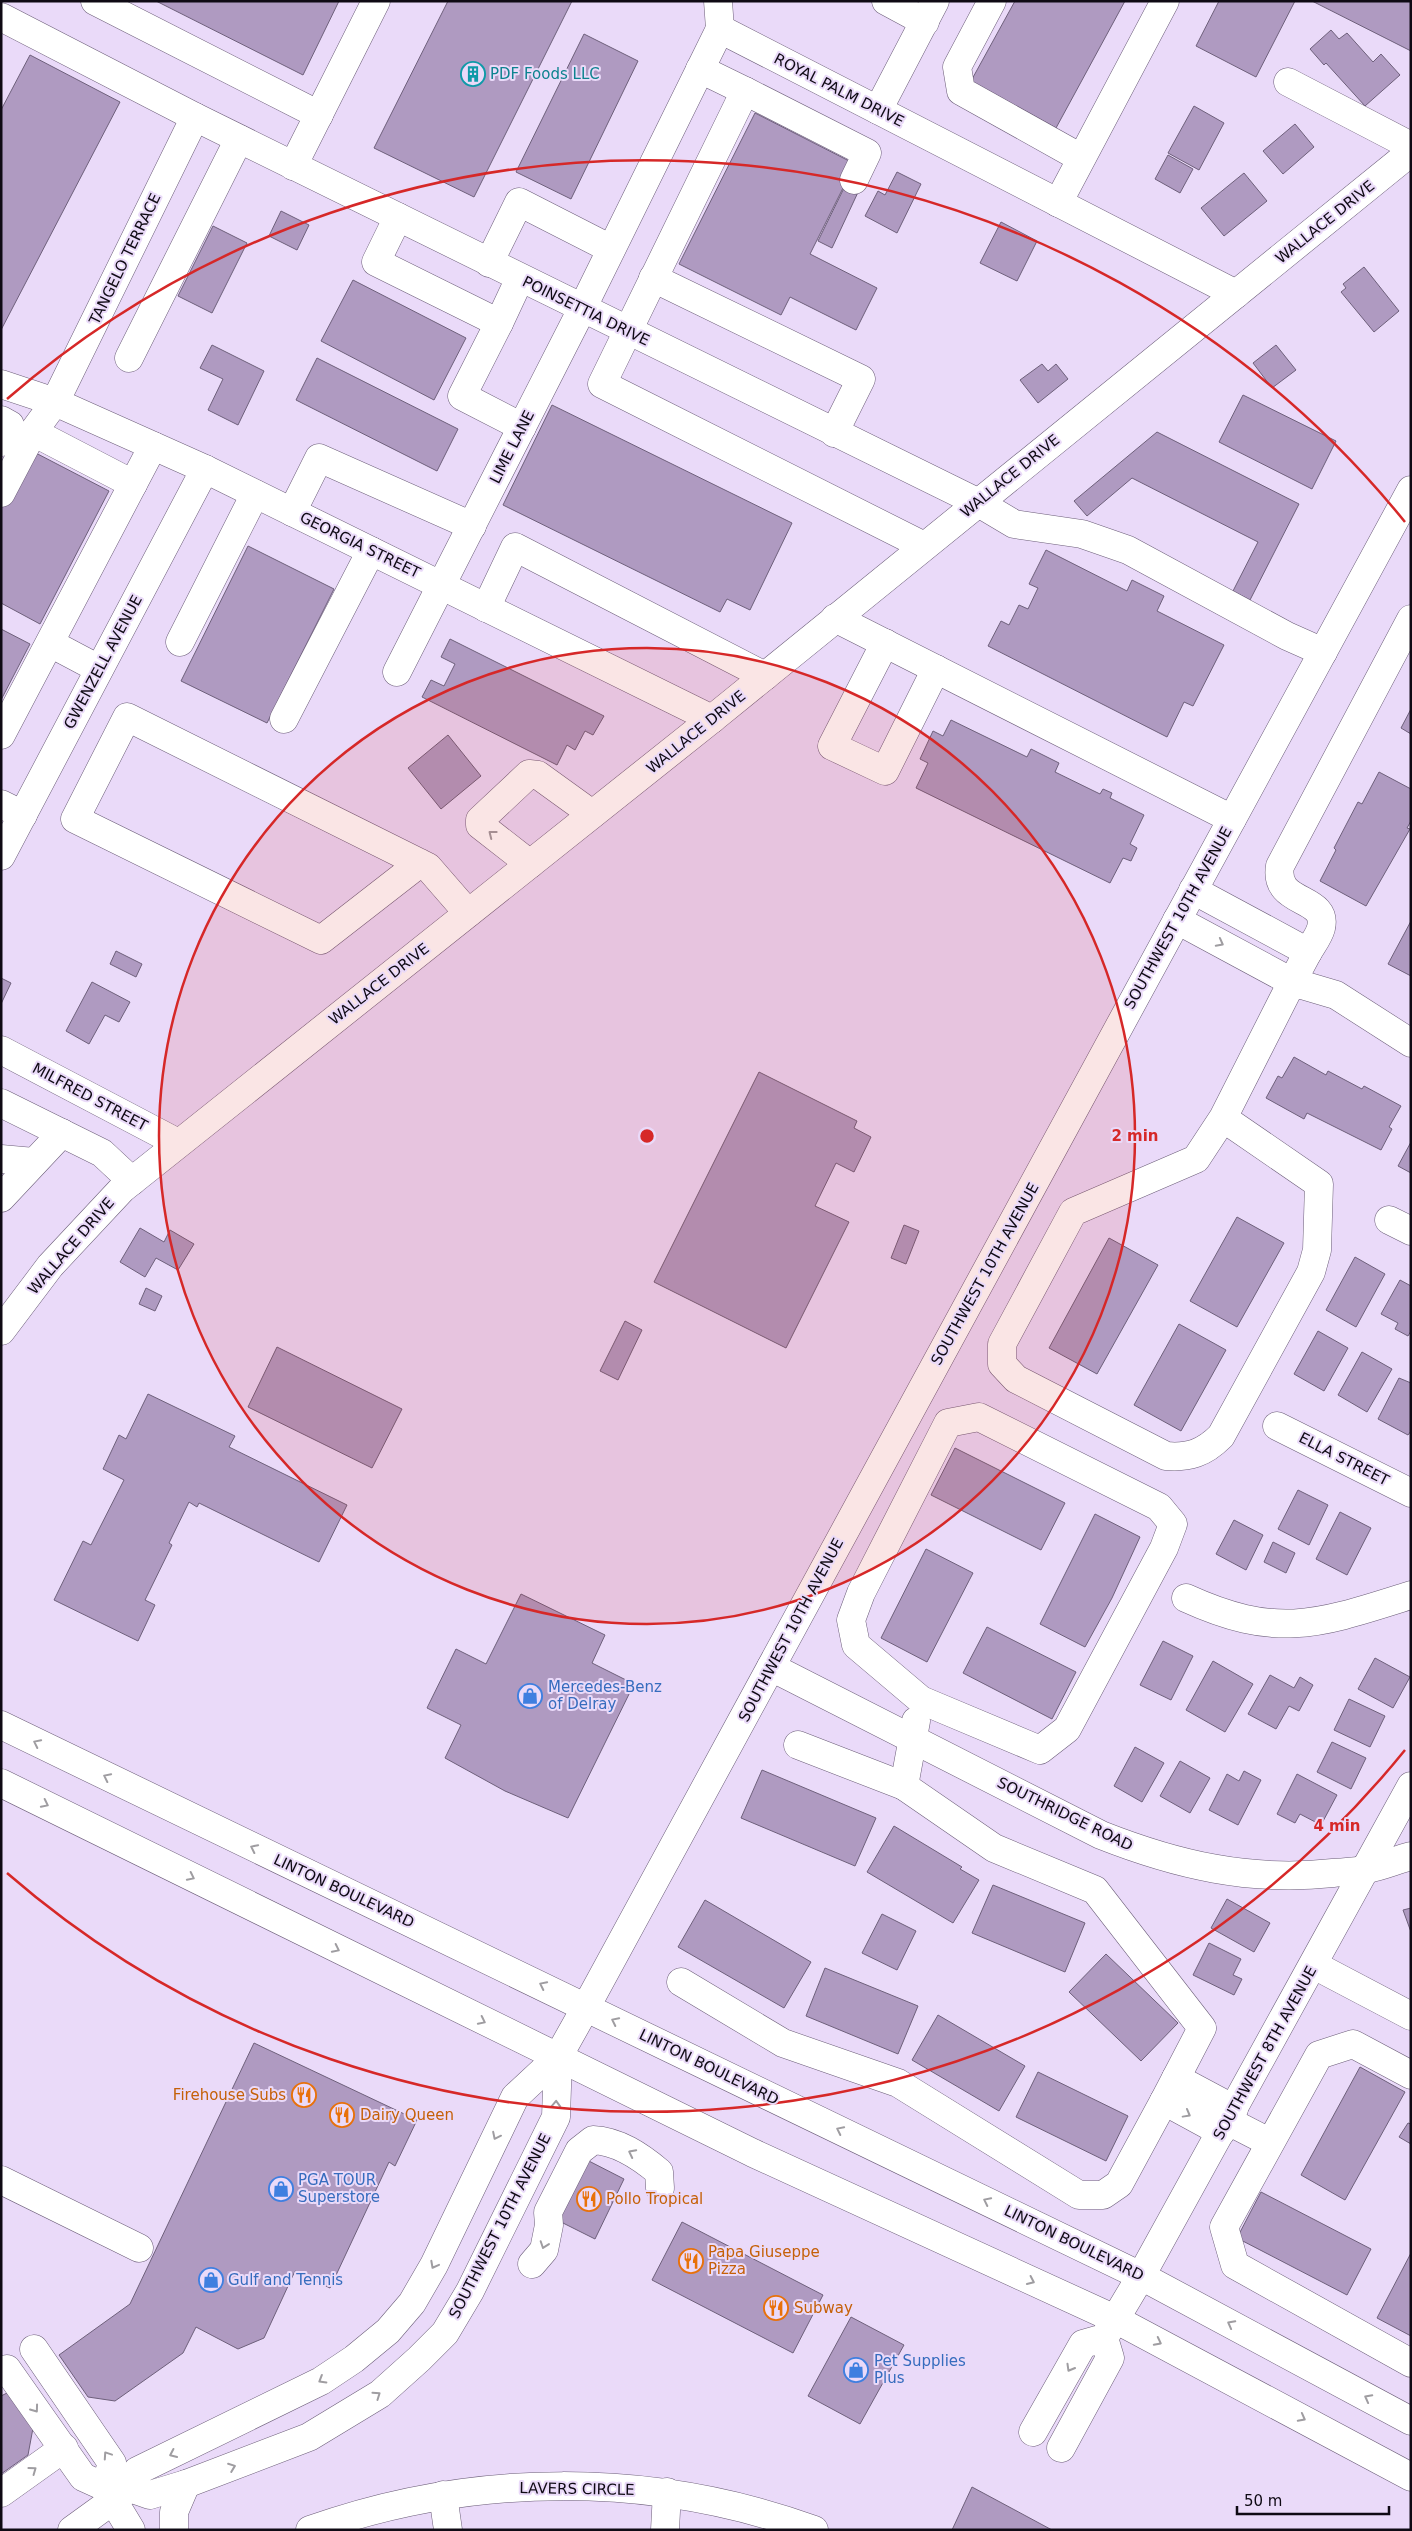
<svg xmlns="http://www.w3.org/2000/svg" width="1412" height="2531" font-family="'DejaVu Sans',sans-serif">
<rect width="100%" height="100%" fill="#eadaf9"/>
<g fill="#af9ac1" stroke="#6e607b">
<path d="M156,1h183l-36,74z"/>
<path d="M448,1h124l-98,196 -100,-49z"/>
<path d="M1015,1h110l-69,127 -85,-47z"/>
<path d="M1219,1h76l-39,76 -60,-31z"/>
<path d="M1312,1h99v50z"/>
<path d="M1331,30l8,9 8,-6 26,29 8,-8 19,21 -35,31 -39,-43 -2,2 -14,-16z"/>
<path d="M584,34l54,27 -67,138 -55,-27z"/>
<path d="M30,55l90,47 -119,228v-220z"/>
<path d="M1194,106l30,17 -25,47 -31,-17z"/>
<path d="M755,113l100,51 -45,90 67,34 -21,42 -66,-33 -9,18 -102,-51z"/>
<path d="M1295,124l19,23 -31,27 -20,-23z"/>
<path d="M1168,155l25,14 -13,24 -25,-14z"/>
<path d="M897,172l24,12 -24,49 -32,-17 13,-25 7,4z"/>
<path d="M1244,173l23,28 -43,35 -23,-28z"/>
<path d="M847,182l13,6 -28,60 -14,-7z"/>
<path d="M281,211l28,14 -12,25 -28,-14z"/>
<path d="M1001,222l36,19 -20,40 -37,-18z"/>
<path d="M213,226l34,17 -35,70 -34,-17z"/>
<path d="M1364,267l35,44 -25,21 -33,-40 5,-4 -3,-4z"/>
<path d="M353,280l113,58 -32,62 -113,-59z"/>
<path d="M212,345l52,26 -26,54 -30,-15 15,-31 -23,-11z"/>
<path d="M1276,345l20,25 -24,18 -19,-25z"/>
<path d="M317,358l141,71 -21,42 -141,-71z"/>
<path d="M1042,364l6,7 8,-7 12,15 -30,24 -18,-23z"/>
<path d="M1243,395l93,46 -24,48 -93,-47z"/>
<path d="M552,405l240,118 -42,87 -23,-11 -7,13 -217,-107z"/>
<path d="M1157,432l142,72 -49,96 -17,-9 25,-49 -126,-64 -45,38 -13,-15z"/>
<path d="M30,450l79,41 -69,133 -39,-21v-97z"/>
<path d="M248,546l86,43 -67,134 -86,-42z"/>
<path d="M1046,550l81,41 5,-11 32,16 -7,15 67,34 -31,61 -9,-4 -17,35 -179,-91 13,-25 8,4 10,-20 9,4 10,-21 -9,-4z"/>
<path d="M1,629l29,15 -29,56z"/>
<path d="M450,639l154,77 -11,19 -8,-4 -10,19 -8,-5 -10,20 -135,-68 9,-17 13,6 11,-22 -14,-7z"/>
<path d="M1411,709v25l-10,-6z"/>
<path d="M951,720l76,37 4,-8 28,14 -4,9 45,22 3,-5 9,4 -2,5 34,17 -14,29 7,4 -6,13 -8,-3 -13,25 -194,-95 12,-25 -8,-4 13,-28 10,5z"/>
<path d="M448,735l33,41 -40,33 -33,-41z"/>
<path d="M1379,772l32,17v32l-4,7 3,1 -44,77 -46,-25 16,-31 -2,-2 24,-46 4,2z"/>
<path d="M1411,921v55l-23,-12z"/>
<path d="M116,951l26,13 -6,13 -26,-13z"/>
<path d="M1,978l10,5 -10,21z"/>
<path d="M92,982l38,20 -11,20 -14,-7 -16,29 -23,-13z"/>
<path d="M1294,1057l32,18 2,-4 34,18 2,-3 37,20 -12,21 3,2 -11,21 -74,-37 -3,6 -38,-21 12,-22 4,2z"/>
<path d="M759,1072l98,49 -3,7 17,9 -17,35 -18,-9 -21,43 34,16 -63,126 -132,-66z"/>
<path d="M1411,1142v31l-13,-7z"/>
<path d="M1237,1217l47,26 -47,84 -47,-26z"/>
<path d="M904,1225l15,6 -13,33 -15,-6z"/>
<path d="M140,1228l24,14 6,-12 24,14 -16,26 -22,-12 -11,19 -25,-15z"/>
<path d="M1109,1238l49,27 -61,109 -48,-26z"/>
<path d="M1355,1257l30,17 -29,53 -30,-17z"/>
<path d="M1400,1280l11,6v45l-3,5 -13,-7 3,-6 -17,-9z"/>
<path d="M146,1288l16,8 -7,15 -16,-7z"/>
<path d="M625,1321l17,9 -24,50 -18,-9z"/>
<path d="M1179,1324l47,26 -45,81 -47,-26z"/>
<path d="M1318,1331l30,17 -24,43 -30,-17z"/>
<path d="M277,1347l125,62 -30,59 -124,-61z"/>
<path d="M1362,1352l30,17 -25,43 -29,-17z"/>
<path d="M1399,1378l12,5v48l-3,4 -30,-16z"/>
<path d="M148,1394l87,42 -6,11 118,58 -28,57 -120,-59 -2,4 -8,-5 -20,41 3,2 -27,55 10,5 -17,36 -84,-41 29,-59 8,4 33,-65 -21,-11 16,-34 7,4z"/>
<path d="M955,1448l110,55 -24,47 -110,-55z"/>
<path d="M1298,1490l30,15 -19,40 -31,-16z"/>
<path d="M1340,1512l31,16 -24,47 -31,-16z"/>
<path d="M1095,1514l45,23 -28,61 -27,49 -45,-23z"/>
<path d="M1234,1520l29,15 -17,35 -30,-16z"/>
<path d="M1273,1542l22,11 -9,20 -22,-11z"/>
<path d="M926,1549l47,24 -46,89 -46,-24z"/>
<path d="M521,1594l84,41 -13,28 42,21 -66,134 -63,-27 -60,-33 16,-33 -34,-17 29,-59 30,15z"/>
<path d="M987,1627l89,45 -24,47 -89,-46z"/>
<path d="M1163,1641l30,15 -22,44 -31,-15z"/>
<path d="M1375,1658l35,19 -17,31 -35,-19z"/>
<path d="M1213,1661l40,23 -28,48 -39,-22z"/>
<path d="M1270,1675l24,13 6,-11 13,8 -14,26 -10,-5 -13,23 -28,-15z"/>
<path d="M1349,1699l36,17 -15,31 -36,-17z"/>
<path d="M1332,1742l34,16 -15,31 -34,-17z"/>
<path d="M1135,1747l29,16 -22,39 -28,-16z"/>
<path d="M1180,1761l30,17 -20,35 -30,-17z"/>
<path d="M762,1770l114,48 -21,48 -114,-48z"/>
<path d="M1244,1771l17,9 -23,45 -29,-15 18,-36 12,7z"/>
<path d="M1297,1774l40,21 -16,30 -21,-11 -5,9 -18,-9z"/>
<path d="M894,1826l68,41 -2,2 19,11 -26,43 -86,-51z"/>
<path d="M993,1885l92,38 -20,49 -93,-39z"/>
<path d="M1227,1899l43,24 -16,29 -43,-24z"/>
<path d="M705,1900l106,62 -27,46 -106,-61z"/>
<path d="M1411,1908v24l-8,-22z"/>
<path d="M882,1914l34,17 -19,39 -35,-17z"/>
<path d="M1209,1943l32,16 -8,16 9,4 -8,16 -41,-20z"/>
<path d="M1106,1954l72,69 -37,38 -72,-69z"/>
<path d="M825,1968l93,38 -20,48 -92,-38z"/>
<path d="M938,2015l87,51 -26,45 -87,-51z"/>
<path d="M254,2043l163,77 -22,46 -6,-4 -59,126 -35,-17 -31,67 -26,11 -42,-22 -13,26 -68,48 -27,-4 -29,-42 71,-51z"/>
<path d="M1360,2067l45,25 -60,108 -44,-25z"/>
<path d="M1038,2072l90,44 -22,45 -90,-44z"/>
<path d="M1408,2123l3,1v20l-12,-7z"/>
<path d="M583,2158l41,21 -29,60 -42,-21z"/>
<path d="M1261,2192l110,57 -24,46 -110,-57z"/>
<path d="M682,2222l141,73 -30,58 -141,-73z"/>
<path d="M1411,2253v83l-34,-18z"/>
<path d="M851,2317l53,28 -44,79 -52,-28z"/>
<path d="M7,2393l26,35 -5,27 -27,19v-78z"/>
<path d="M972,2487l80,43h-100z"/>
</g>
<g fill="none" stroke-linecap="round" stroke-linejoin="round">
<defs>
<g id="minor">
<path d="M95,1l224,114"/>
<path d="M718,1l2,28"/>
<path d="M886,1l39,21"/>
<path d="M992,1l-35,66 4,24 120,67"/>
<path d="M1,17l194,100 782,385 37,22 68,10 46,16 159,86 36,16"/>
<path d="M700,69l45,22 -143,293 322,162"/>
<path d="M1288,82l123,64"/>
<path d="M745,91l122,62 -13,27"/>
<path d="M878,110l57,-109"/>
<path d="M293,166l83,-165"/>
<path d="M1058,203l107,-202"/>
<path d="M398,217l-22,45 123,61 21,-45"/>
<path d="M489,263l30,-61 92,47"/>
<path d="M653,278l208,101 -27,54"/>
<path d="M499,323l-37,73 60,31"/>
<path d="M129,358l110,-219"/>
<path d="M1,384l54,18 150,67 507,250"/>
<path d="M1,420l9,5 -9,17"/>
<path d="M33,432l100,52"/>
<path d="M1,493l32,-61 22,-30 140,-285"/>
<path d="M292,512l27,-54 153,68"/>
<path d="M486,608l29,-61 250,129"/>
<path d="M835,618l397,201"/>
<path d="M180,642l75,-148"/>
<path d="M50,643l49,26"/>
<path d="M885,643l-53,103 53,25 51,-102"/>
<path d="M397,672l185,-363 138,-280 516,265"/>
<path d="M284,719l87,-168"/>
<path d="M1,735l152,-289"/>
<path d="M1,804l22,11"/>
<path d="M1,856l204,-387"/>
<path d="M420,863l-99,77 -246,-121 52,-102 293,146 8,4 40,46"/>
<path d="M530,864l-50,-39v-5l49,-46 9,1 54,39"/>
<path d="M1177,920l115,62 16,-30 -115,-62"/>
<path d="M1308,952c4,-7 11,-16 13,-24 8,-33 -48,-22 -41,-62l131,-247"/>
<path d="M1,1050l177,93"/>
<path d="M1,1103l101,50 30,28"/>
<path d="M1223,1118l96,66 -2,66 -6,22 -90,164c-17,17 -32,22 -55,20l-150,-77 -14,-15v-20l71,-132 123,-53 27,-41 69,-136 44,13 75,48"/>
<path d="M1,1159l33,3"/>
<path d="M1,1198l61,-65"/>
<path d="M1389,1220l22,11"/>
<path d="M1,1331l49,-65 72,-77 590,-470 699,-567"/>
<path d="M979,1417l180,90 14,17 -9,24 -97,181 -27,21 -119,-50 -65,-55 -5,-25 10,-27 87,-170z"/>
<path d="M1277,1426l134,67"/>
<path d="M1186,1598c92,42 133,26 225,-3"/>
<path d="M771,1667l330,168c76,30 149,47 232,38 11,-1 23,-1 34,-4 15,-3 29,-9 44,-13"/>
<path d="M798,1745l106,41 90,62 101,42 107,138 -26,50"/>
<path d="M904,1786l12,-65"/>
<path d="M1314,1965l97,51"/>
<path d="M681,1982l102,61 115,40 181,112h24l16,-11 45,-83"/>
<path d="M1411,2075l-58,-31 -34,11 -95,172 11,38 176,98"/>
<path d="M1228,2121l41,21"/>
<path d="M1221,2132l-57,-31 12,-23 58,31"/>
<path d="M1,2180l138,68"/>
<path d="M532,2264l12,-14 5,-25 -1,-13 31,-61 14,-11c25,1 47,16 66,32l1,16"/>
<path d="M34,2349l78,114 -7,24"/>
<path d="M7,2369l76,108 22,10 26,43"/>
<path d="M1033,2432l50,-88 21,-6 37,-62 270,-490"/>
<path d="M1061,2448l49,-90 -6,-20"/>
<path d="M130,2488l20,7 36,-11 123,-47 71,-43 39,-35 26,-26 25,-42 86,-174 2,-60"/>
<path d="M1,2493l63,-45"/>
<path d="M443,2495l5,35"/>
<path d="M72,2530l58,-42 7,-17 184,-90 33,-22 34,-28 24,-28 22,-38 81,-168 43,-40 28,-50 825,-1517"/>
<path d="M174,2530v-18l12,-28"/>
<path d="M310,2530c163,-58 341,-59 504,0"/>
<path d="M665,2530l2,-38"/>
</g>
<g id="major">
<path d="M1,1725l1140,551 270,145"/>
<path d="M1,1783l752,370 362,166 296,158"/>
</g>
</defs>
<use href="#minor" stroke="#6c5e79" stroke-width="29"/>
<use href="#major" stroke="#6c5e79" stroke-width="29"/>
<use href="#minor" stroke="#fff" stroke-width="28"/>
<use href="#major" stroke="#fff" stroke-width="28"/>
</g>
<defs><path id="oneway-chevron" d="M-2-3.5L2.5 0L-2 3.5" fill="none" stroke-width="1.6" stroke-linecap="round" stroke-linejoin="round" transform="scale(1.25)"/></defs>
<g stroke="#9f9da1">
<use href="#oneway-chevron" transform="translate(492 834) rotate(-142)"/>
<use href="#oneway-chevron" transform="translate(1220 943) rotate(28)"/>
<use href="#oneway-chevron" transform="translate(37 1743) rotate(-154)"/>
<use href="#oneway-chevron" transform="translate(107 1777) rotate(-154)"/>
<use href="#oneway-chevron" transform="translate(45 1804) rotate(26)"/>
<use href="#oneway-chevron" transform="translate(254 1848) rotate(-154)"/>
<use href="#oneway-chevron" transform="translate(191 1877) rotate(26)"/>
<use href="#oneway-chevron" transform="translate(336 1949) rotate(26)"/>
<use href="#oneway-chevron" transform="translate(543 1985) rotate(-154)"/>
<use href="#oneway-chevron" transform="translate(482 2021) rotate(26)"/>
<use href="#oneway-chevron" transform="translate(615 2021) rotate(-154)"/>
<use href="#oneway-chevron" transform="translate(556 2104) rotate(-88)"/>
<use href="#oneway-chevron" transform="translate(1187 2114) rotate(29)"/>
<use href="#oneway-chevron" transform="translate(840 2130) rotate(-154)"/>
<use href="#oneway-chevron" transform="translate(496 2136) rotate(116)"/>
<use href="#oneway-chevron" transform="translate(632 2153) rotate(-153)"/>
<use href="#oneway-chevron" transform="translate(987 2201) rotate(-154)"/>
<use href="#oneway-chevron" transform="translate(544 2245) rotate(109)"/>
<use href="#oneway-chevron" transform="translate(434 2265) rotate(118)"/>
<use href="#oneway-chevron" transform="translate(1031 2281) rotate(25)"/>
<use href="#oneway-chevron" transform="translate(1231 2324) rotate(-152)"/>
<use href="#oneway-chevron" transform="translate(1158 2342) rotate(27)"/>
<use href="#oneway-chevron" transform="translate(1070 2368) rotate(120)"/>
<use href="#oneway-chevron" transform="translate(322 2380) rotate(149)"/>
<use href="#oneway-chevron" transform="translate(377 2395) rotate(-35)"/>
<use href="#oneway-chevron" transform="translate(1368 2398) rotate(-152)"/>
<use href="#oneway-chevron" transform="translate(35 2409) rotate(54)"/>
<use href="#oneway-chevron" transform="translate(1302 2418) rotate(28)"/>
<use href="#oneway-chevron" transform="translate(173 2454) rotate(155)"/>
<use href="#oneway-chevron" transform="translate(107 2455) rotate(-124)"/>
<use href="#oneway-chevron" transform="translate(232 2467) rotate(-21)"/>
<use href="#oneway-chevron" transform="translate(33 2470) rotate(-36)"/>
</g>
<circle cx="647" cy="1136" r="488" fill="#d62828" fill-opacity=".12"/>
<g fill="none" stroke="#d62828" stroke-width="2.5">
<circle cx="647" cy="1136" r="488"/>
<path d="M1405 1750A976 976 0 0 1 7 1873M7 399A976 976 0 0 1 1405 522"/>
</g>
<defs>
<symbol id="building-ring" viewBox="-11 -11 22 22"><circle r="9.5" fill="#eadaf9" stroke="#0f9aa8" stroke-width="1.5"/><path d="M-4-6H4V6H1V3H-1V6H-4ZM-2.5-4.3h1.7v1.8h-1.7ZM.8-4.3h1.7v1.8H.8ZM-2.5-1h1.7V.8h-1.7ZM.8-1h1.7V.8H.8Z" fill="#0f9aa8"/></symbol>
<symbol id="shop-ring" viewBox="-11 -11 22 22"><circle r="9.5" fill="#eadaf9" stroke="#3f7fe0" stroke-width="1.5"/><path d="M-5-2.5h2.3a2.7 3.5 0 0 1 5.4 0H5L5.5 6h-11ZM-1.5-2.5h3a1.5 2.3 0 0 0-3 0Z" fill="#3f7fe0"/></symbol>
<symbol id="restaurant-ring" viewBox="-11 -11 22 22"><circle r="9.5" fill="#eadaf9" stroke="#e8710a" stroke-width="1.5"/><path d="M-5-6h1v4h1v-4h1v4h1v-4h1v5L-1.5 .5V6h-2V.5L-5-1ZM5-6V6H3V1.5H1.5Q1.5-4 5-6Z" fill="#e8710a"/></symbol>
</defs>
<g fill-rule="evenodd">
<use href="#building-ring" x="459" y="60" width="28" height="28"/>
<use href="#shop-ring" x="516" y="1682" width="28" height="28"/>
<use href="#restaurant-ring" x="290" y="2081" width="28" height="28"/>
<use href="#restaurant-ring" x="328" y="2101" width="28" height="28"/>
<use href="#shop-ring" x="267" y="2175" width="28" height="28"/>
<use href="#restaurant-ring" x="575" y="2185" width="28" height="28"/>
<use href="#restaurant-ring" x="677" y="2247" width="28" height="28"/>
<use href="#shop-ring" x="197" y="2266" width="28" height="28"/>
<use href="#restaurant-ring" x="762" y="2294" width="28" height="28"/>
<use href="#shop-ring" x="842" y="2356" width="28" height="28"/>
</g>
<g text-anchor="middle" stroke-width="4" stroke-linejoin="round" paint-order="stroke">
<g font-size="15" fill="#0d838f" stroke="#eadaf9" text-anchor="start">
<text x="490" y="79">PDF Foods LLC</text>
</g>
<g font-size="15" fill="#0f0a14" stroke="#eadaf9">
<text transform="translate(839 90) rotate(27)" y="5">ROYAL PALM DRIVE</text>
<text transform="translate(1325 222) rotate(-39)" y="5">WALLACE DRIVE</text>
<text transform="translate(125 259) rotate(-64)" y="5">TANGELO TERRACE</text>
<text transform="translate(586 311) rotate(26)" y="5">POINSETTIA DRIVE</text>
<text transform="translate(512 447) rotate(-63)" y="5">LIME LANE</text>
<text transform="translate(1010 476) rotate(-39)" y="5">WALLACE DRIVE</text>
<text transform="translate(360 545) rotate(26)" y="5">GEORGIA STREET</text>
<text transform="translate(103 662) rotate(-62)" y="5">GWENZELL AVENUE</text>
<text transform="translate(696 732) rotate(-39)" y="5">WALLACE DRIVE</text>
<text transform="translate(1178 918) rotate(-61)" y="5">SOUTHWEST 10TH AVENUE</text>
<text transform="translate(379 984) rotate(-38)" y="5">WALLACE DRIVE</text>
<text transform="translate(90 1097) rotate(28)" y="5">MILFRED STREET</text>
<text transform="translate(71 1246) rotate(-49)" y="5">WALLACE DRIVE</text>
<text transform="translate(985 1274) rotate(-61)" y="5">SOUTHWEST 10TH AVENUE</text>
<text transform="translate(1344 1459) rotate(27)" y="5">ELLA STREET</text>
<text transform="translate(791 1630) rotate(-62)" y="5">SOUTHWEST 10TH AVENUE</text>
<text transform="translate(1065 1814) rotate(26)" y="5">SOUTHRIDGE ROAD</text>
<text transform="translate(344 1891) rotate(25)" y="5">LINTON BOULEVARD</text>
<text transform="translate(1265 2053) rotate(-61)" y="5">SOUTHWEST 8TH AVENUE</text>
<text transform="translate(709 2067) rotate(26)" y="5">LINTON BOULEVARD</text>
<text transform="translate(500 2226) rotate(-63)" y="5">SOUTHWEST 10TH AVENUE</text>
<text transform="translate(1074 2243) rotate(26)" y="5">LINTON BOULEVARD</text>
<text transform="translate(577 2489) rotate(1)" y="5">LAVERS CIRCLE</text>
</g>
<g font-size="15" fill="#366cbe" stroke="#eadaf9" text-anchor="start">
<text x="548" y="1692">Mercedes-Benz<tspan x="548" dy="17">of Delray</tspan></text>
<text x="298" y="2185">PGA TOUR<tspan x="298" dy="17">Superstore</tspan></text>
<text x="228" y="2285">Gulf and Tennis</text>
<text x="874" y="2366">Pet Supplies<tspan x="874" dy="17">Plus</tspan></text>
</g>
<g font-size="15" fill="#c56008" stroke="#eadaf9" text-anchor="start">
<text x="286" y="2100" text-anchor="end">Firehouse Subs</text>
<text x="360" y="2120">Dairy Queen</text>
<text x="606" y="2204">Pollo Tropical</text>
<text x="708" y="2257">Papa Giuseppe<tspan x="708" dy="17">Pizza</tspan></text>
<text x="794" y="2313">Subway</text>
</g>
</g>
<circle cx="647" cy="1136" r="8" fill="#d62828" stroke="#eadaf9" stroke-width="2.5"/>
<g font-size="15" text-anchor="middle" font-weight="bold" fill="#d62828" stroke="#eadaf9" stroke-width="4" stroke-linejoin="round" paint-order="stroke">
<text x="1135" y="1141">2 min</text>
<text x="1337" y="1831">4 min</text>
</g>
<rect width="1412" height="2531" fill="none" stroke="#0f0a14" stroke-width="5"/>
<path d="M1237 2506v8h152v-8" fill="none" stroke="#0f0a14" stroke-width="2.5"/>
<text x="1244" y="2506" font-size="15" fill="#0f0a14" stroke="#eadaf9" stroke-width="4" paint-order="stroke">50 m</text>
</svg>
